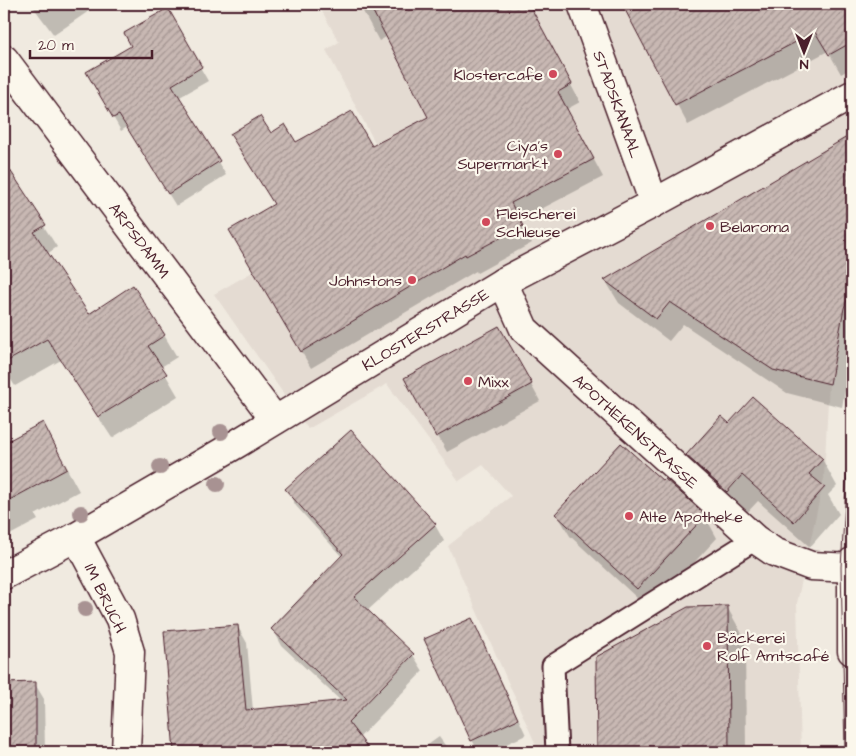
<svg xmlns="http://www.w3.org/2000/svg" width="856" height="756" font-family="'Architects Daughter',sans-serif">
<defs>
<pattern id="building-hatch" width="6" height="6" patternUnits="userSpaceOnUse" patternTransform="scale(1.25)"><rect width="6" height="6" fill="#c8b8b3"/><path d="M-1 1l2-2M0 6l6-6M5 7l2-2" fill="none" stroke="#a49592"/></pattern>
</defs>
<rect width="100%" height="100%" fill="#f0eae0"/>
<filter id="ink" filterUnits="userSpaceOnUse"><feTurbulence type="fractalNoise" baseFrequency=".02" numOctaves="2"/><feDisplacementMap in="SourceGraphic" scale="10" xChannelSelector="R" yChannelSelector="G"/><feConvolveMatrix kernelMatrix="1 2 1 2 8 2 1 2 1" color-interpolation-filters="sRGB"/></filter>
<g filter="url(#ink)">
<path fill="#e4dbd2" d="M318,4h534v268l-22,91 -6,115 -27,125 4,149h-262l-91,-206 63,-50 -28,-31 -24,16 -72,-97 -79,45 -94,-135 185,-106 -73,-138 13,-8z"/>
<g fill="#0003">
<path d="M31,4h68l-45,31z"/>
<path d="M359,4h169l52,98 -13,7 36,68 -83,43 12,23 -55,30 -1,-2 -165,97 -80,-137 44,-26 21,-61 75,4 59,-31 -42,-81 -9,5z"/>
<path d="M623,4h229v64l-11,6 -13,-23 -140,74z"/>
<path d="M167,10l41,71 -30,17 48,77 -50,31 -49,-79 -6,4 -33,-58 45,-26z"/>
<path d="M844,140l8,1v213l-10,53 -55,-14 -104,-69 -14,17 -50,-38 -14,-23z"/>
<path d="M8,170l49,77 -10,7 41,62 76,19 13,22 -16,10 17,29 -66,42 -51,-78 -46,26 -11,-17v-196z"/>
<path d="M508,343l32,58 -93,51 -42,-73z"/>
<path d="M42,423l37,68 -44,24 3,5 -34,18v-94z"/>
<path d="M729,425l93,34 15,27 -9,9 11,19 -29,33 -52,-46 -16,17 -39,-36 -15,-27z"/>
<path d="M663,483l42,33 12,22 -67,72 -80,-74 -13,-22z"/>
<path d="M286,489l149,36 9,16 -77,70 46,44 10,16 -64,67 11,14h-195l-10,-120 73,-5 9,16 6,68 89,-9 -60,-56 -9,-17 69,-72 -46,-51z"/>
<path d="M727,607l18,32 1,113h-148l-1,-94z"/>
<path d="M471,619l9,16 46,100 -37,17h-10l-7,-12z"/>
<path d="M4,684h31l9,15 1,53h-41z"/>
<path d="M439,737l11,15h-32z"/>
</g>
<g fill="url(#building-hatch)" stroke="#4a1f2b">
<path d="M369,4h160l43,80 -14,8 36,67 -83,44 12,23 -57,30 -1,-2 -164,98 -72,-122 45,-26 -44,-70 30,-18 11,17 14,-9 11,18 56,-31 20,35 56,-29z"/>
<path d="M622,4h230v38l-23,13 -14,-23 -140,73z"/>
<path d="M168,8l34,59 -30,18 48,76 -52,33 -49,-79 -6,3 -27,-46 45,-26 -7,-13z"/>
<path d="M852,134v153l-8,21 -14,76 -57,-14 -103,-68 -14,17 -52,-39z"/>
<path d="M4,161l42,64 -12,7 55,82 44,-29 32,50 -17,11 19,28 -69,43 -51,-78 -43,24z"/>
<path d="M499,326l33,58 -96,53 -32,-59z"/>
<path d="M753,397l70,62 -14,15 16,13 -31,35 -52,-47 -15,17 -41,-37 35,-39 8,7z"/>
<path d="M43,422l24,47 -63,34v-60z"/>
<path d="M351,430l85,94 -82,73 60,57 -66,68 23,30h-197l-10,-121 74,-6 8,85 101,-10 -76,-71 72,-75 -58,-65z"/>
<path d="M621,443l42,38 2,-2 41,36 -69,74 -82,-75z"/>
<path d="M728,606l1,146h-132l-1,-95 92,-50z"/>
<path d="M472,618l46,101 -47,22 -47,-102z"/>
<path d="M36,682v70h-32v-69z"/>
</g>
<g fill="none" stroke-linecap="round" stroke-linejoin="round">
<defs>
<path id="lane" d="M557,752l-4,-86 202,-127"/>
<g id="street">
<path d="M582,4l72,199"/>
<path d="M4,59l271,361"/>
<path d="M503,282l21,47 231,210 19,13 37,14 41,2"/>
<path d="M76,537l44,82 10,33 -4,100"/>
<path d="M4,575l72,-38 162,-94 265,-161 151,-79 198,-108"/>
</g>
<path id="secondary" d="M852,562v89"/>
</defs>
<use href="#lane" stroke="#4a1f2b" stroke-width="25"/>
<use href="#street" stroke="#4a1f2b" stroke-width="31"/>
<use href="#secondary" stroke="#4a1f2b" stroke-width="31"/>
<use href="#lane" stroke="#fbf7ec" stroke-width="21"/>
<use href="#street" stroke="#fbf7ec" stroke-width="28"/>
<use href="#secondary" stroke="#fbf7ec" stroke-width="28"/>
<path stroke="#4a1f2b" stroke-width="1" d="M845,752l-4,-185 7,-112 4,-29"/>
</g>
<g fill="#a89292">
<circle cx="221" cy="432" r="8"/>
<circle cx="160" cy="467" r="8"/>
<circle cx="217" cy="484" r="8"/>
<circle cx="81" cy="513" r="8"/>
<circle cx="85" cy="609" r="8"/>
</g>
</g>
<g fill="#d1495b" stroke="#fbf7ec" stroke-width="2">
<circle cx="553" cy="74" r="5"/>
<circle cx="558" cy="154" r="5"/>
<circle cx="486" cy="222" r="5"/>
<circle cx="710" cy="226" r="5"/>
<circle cx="412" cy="280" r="5"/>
<circle cx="468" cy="381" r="5"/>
<circle cx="629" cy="516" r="5"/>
<circle cx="707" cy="646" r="5"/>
</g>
<g text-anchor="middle" stroke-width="4.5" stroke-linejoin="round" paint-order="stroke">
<g font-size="16" fill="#4a1f2b" stroke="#fbf7ec" text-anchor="start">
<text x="543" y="80" text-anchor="end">Klostercafe</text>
<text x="548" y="151" text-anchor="end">Ciya's<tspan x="548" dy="18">Supermarkt</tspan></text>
<text x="496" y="219">Fleischerei<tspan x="496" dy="18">Schleuse</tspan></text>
<text x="720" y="232">Belaroma</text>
<text x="402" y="286" text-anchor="end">Johnstons</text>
<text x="478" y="387">Mixx</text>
<text x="639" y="522">Alte Apotheke</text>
<text x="717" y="643">Bäckerei<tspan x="717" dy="18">Rolf Amtscafé</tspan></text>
</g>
<g font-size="16" fill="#4a1f2b" stroke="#fbf7ec">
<text transform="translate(618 104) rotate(70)" y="6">STADSKANAAL</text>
<text transform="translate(140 240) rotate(53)" y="6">ARPSDAMM</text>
<text transform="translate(425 329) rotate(-31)" y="6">KLOSTERSTRASSE</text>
<text transform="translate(636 431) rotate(42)" y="6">APOTHEKENSTRASSE</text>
<text transform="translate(106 598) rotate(64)" y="6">IM BRUCH</text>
</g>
</g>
<rect width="856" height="756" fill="none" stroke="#fbf7ec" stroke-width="20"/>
<rect x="10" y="10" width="836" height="736" fill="none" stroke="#4a1f2b" stroke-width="2" filter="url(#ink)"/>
<g transform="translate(804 52) rotate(180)" stroke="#fbf7ec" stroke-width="4" paint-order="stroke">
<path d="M0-4L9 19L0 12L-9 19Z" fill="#4a1f2b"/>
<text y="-8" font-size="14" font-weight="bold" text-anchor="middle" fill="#4a1f2b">N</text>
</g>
<path d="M30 50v8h122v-8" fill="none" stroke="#4a1f2b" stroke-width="2.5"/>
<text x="38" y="50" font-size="15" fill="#4a1f2b" stroke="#fbf7ec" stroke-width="4" paint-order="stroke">20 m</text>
</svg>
